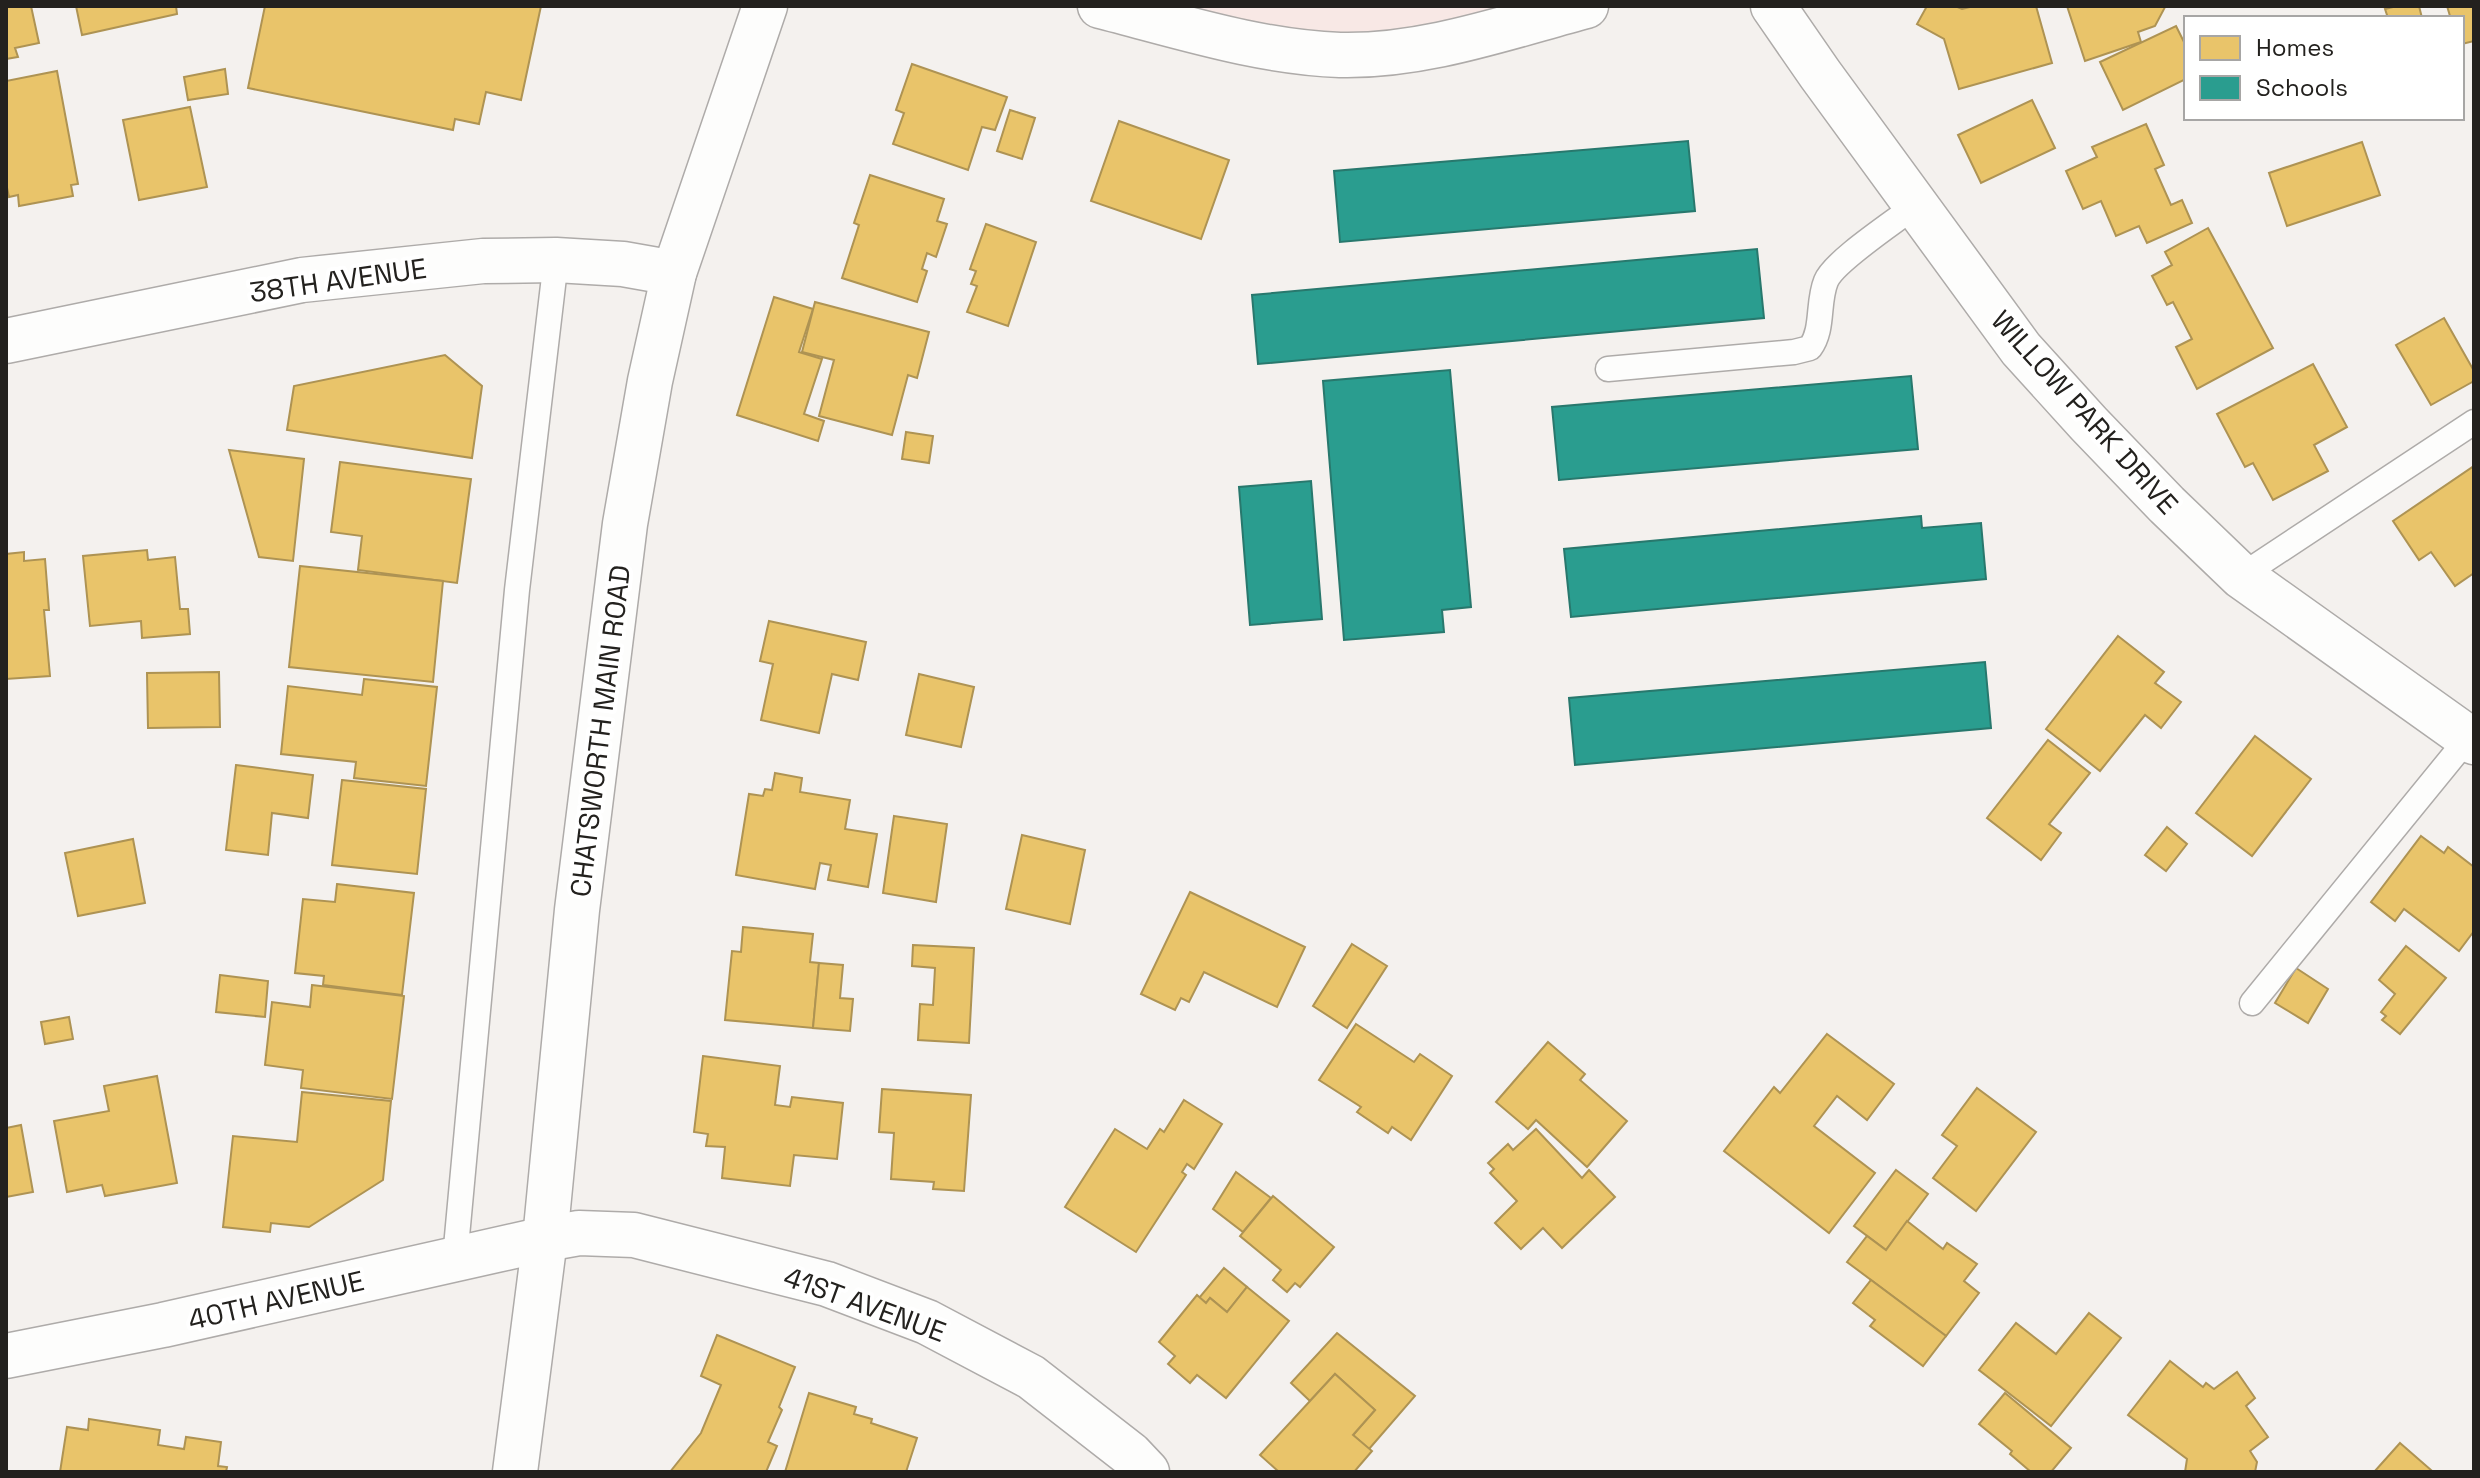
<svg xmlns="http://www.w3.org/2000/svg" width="2480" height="1478" font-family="'Space Grotesk',sans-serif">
<rect width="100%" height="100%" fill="#f4f1ee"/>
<path fill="#f8e8e5" d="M1106,6h476l-199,46z"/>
<g fill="#e9c46a" stroke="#ae9353" stroke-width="2">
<path d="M6,6h25l8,37 -24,5 3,9 -12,2z"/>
<path d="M76,6h100l1,8 -95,21z"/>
<path d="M265,6h276l-20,94 -35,-8 -7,32 -24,-5 -2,11 -205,-42z"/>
<path d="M1927,6h28l7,3 12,-3h62l16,57 -93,26 -15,-50 -27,-15z"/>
<path d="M2067,6h102l-4,1 -10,19 -17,6 3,10 -56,19z"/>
<path d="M2397,6h22l3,12h-34l-3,-9z"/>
<path d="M2447,6h27v35l-12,3v-26h-21l9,-2z"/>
<path d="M2176,26l10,20v33l-63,31 -23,-48z"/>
<path d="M912,64l95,33 -12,33 -13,-3 -14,43 -75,-26 11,-31 -8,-3z"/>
<path d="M225,69l3,25 -40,6 -4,-23z"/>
<path d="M57,71l21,113 -7,1 2,11 -54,10 -1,-11 -9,2 -3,-14v-102z"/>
<path d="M2032,100l23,48 -74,35 -23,-48z"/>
<path d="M190,107l17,80 -68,13 -16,-80z"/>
<path d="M1010,110l25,8 -13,41 -25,-8z"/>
<path d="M1119,121l110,39 -28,79 -110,-38z"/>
<path d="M2146,124l18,41 -9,4 16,36 11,-5 10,23 -45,20 -8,-17 -23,10 -15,-35 -18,8 -17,-38 31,-14 -5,-10z"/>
<path d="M2362,142l18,53 -93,31 -18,-53z"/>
<path d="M870,175l74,24 -7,22 10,3 -11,33 -9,-4 -5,16 5,2 -10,31 -75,-24 17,-53 -5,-2z"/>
<path d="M986,224l50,18 -28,84 -41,-14 10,-26 -6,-2 5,-13 -6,-2z"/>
<path d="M2208,228l65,120 -76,41 -21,-42 16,-8 -19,-37 -6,3 -15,-29 20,-11 -7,-13z"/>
<path d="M774,297l39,12 -14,43 23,7 -18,55 20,7 -6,20 -81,-26z"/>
<path d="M815,302l114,30 -12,46 -9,-3 -16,60 -73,-19 15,-56 -32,-8z"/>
<path d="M2444,318l30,53v10l-43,24 -35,-60z"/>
<path d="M445,355l37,31 -10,72 -185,-28 7,-44z"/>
<path d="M2313,364l34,63 -33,18 14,26 -55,29 -20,-37 -8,4 -28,-53z"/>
<path d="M906,432l27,4 -4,27 -27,-4z"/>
<path d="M229,450l75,9 -11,102 -34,-4z"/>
<path d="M340,462l131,17 -14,104 -99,-13 4,-34 -31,-4z"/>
<path d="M2474,466v107l-19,13 -24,-34 -12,8 -26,-39z"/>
<path d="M147,550l1,10 27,-3 5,52h8l2,25 -48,4 -1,-17 -51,5 -7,-70z"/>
<path d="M24,552v9l21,-2 4,51h-5l6,66 -44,3v-125z"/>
<path d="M300,566l143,15 -10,101 -144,-15z"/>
<path d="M769,621l97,21 -8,38 -26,-6 -13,59 -58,-13 12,-56 -13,-3z"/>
<path d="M2118,636l46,36 -9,11 26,19 -20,26 -16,-13 -45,56 -54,-42z"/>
<path d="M219,672l1,55 -72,1 -1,-55z"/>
<path d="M919,674l55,13 -13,60 -55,-12z"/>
<path d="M364,679l73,8 -11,99 -72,-8 2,-16 -75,-8 7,-68 74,9z"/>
<path d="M2255,736l56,43 -59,77 -56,-43z"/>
<path d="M2048,740l42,33 -41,51 12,9 -20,27 -54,-42z"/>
<path d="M236,765l77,10 -5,43 -36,-5 -4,42 -42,-5z"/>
<path d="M775,773l27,5 -2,14 50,8 -5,29 32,5 -9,53 -40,-7 3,-15 -11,-2 -5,26 -79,-14 13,-81 14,2 2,-7 7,1z"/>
<path d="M342,780l84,9 -9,85 -85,-9z"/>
<path d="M894,816l53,8 -11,78 -53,-9z"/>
<path d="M2167,827l20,17 -21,27 -21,-16z"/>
<path d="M1022,835l63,15 -15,74 -64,-15z"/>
<path d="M2421,836l23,17 4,-6 26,20v64l-15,20 -55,-42 -9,12 -24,-19z"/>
<path d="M133,839l12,64 -67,13 -13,-63z"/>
<path d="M337,884l77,9 -12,102 -79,-10 1,-9 -29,-3 8,-74 32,3z"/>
<path d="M1190,892l115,55 -28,60 -73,-35 -15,30 -8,-4 -6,12 -34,-16z"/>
<path d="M743,927l70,7 -3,28 9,1 -6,65 -88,-8 7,-69 9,1z"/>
<path d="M1352,944l35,22 -40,62 -34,-22z"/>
<path d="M913,945l61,3 -5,95 -51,-3 2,-36 13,1 2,-37 -23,-2z"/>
<path d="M2406,946l40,32 -46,56 -18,-14 4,-4 -5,-4 14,-18 -16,-14z"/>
<path d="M819,963l24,2 -3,33 13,1 -3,32 -37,-3z"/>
<path d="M2296,968l32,21 -20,34 -33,-20z"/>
<path d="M220,975l48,6 -3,36 -49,-5z"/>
<path d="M312,985l92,11 -12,103 -91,-11 2,-18 -38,-5 7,-63 38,5z"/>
<path d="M69,1017l4,22 -28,5 -4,-22z"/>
<path d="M1356,1024l58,38 6,-8 32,22 -41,64 -19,-13 -4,6 -31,-21 4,-5 -42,-27z"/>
<path d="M1827,1034l67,50 -27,36 -30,-24 -23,30 61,47 -46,60 -105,-82 50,-64 6,6z"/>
<path d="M1548,1042l37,32 -5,6 47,41 -40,46 -51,-47 -8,9 -32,-27z"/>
<path d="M703,1056l77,10 -5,39 15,2 2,-10 51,6 -6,56 -43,-4 -4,31 -68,-8 3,-31 -19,-1 2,-12 -14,-2z"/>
<path d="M157,1076l20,107 -72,13 -3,-11 -35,7 -13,-71 55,-10 -5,-25z"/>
<path d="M1977,1088l59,44 -60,79 -43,-33 24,-32 -15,-11z"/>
<path d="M882,1089l89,6 -7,96 -31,-2 1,-7 -43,-3 3,-46 -15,-1z"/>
<path d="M302,1092l89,9 -8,79 -74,47 -38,-4 -1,9 -47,-5 10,-91 64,6z"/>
<path d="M1184,1100l38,24 -28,45 -7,-5 -5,8 4,3 -50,77 -71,-45 50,-78 32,20 13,-20 4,3z"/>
<path d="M21,1125l12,67 -27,5v-69z"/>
<path d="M1536,1129l46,49 7,-8 26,27 -53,51 -19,-20 -22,21 -26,-26 22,-22 -27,-28 4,-4 -6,-6 20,-19 5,6z"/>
<path d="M1896,1170l32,24 -42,56 -32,-24z"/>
<path d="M1236,1172l35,26 -28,34 -30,-23z"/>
<path d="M1273,1196l61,51 -34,40 -5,-4 -8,9 -14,-12 8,-10 -41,-34z"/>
<path d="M1907,1221l36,28 4,-6 30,21 -13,17 15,12 -33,43 -99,-74 20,-26 19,14z"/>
<path d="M1224,1268l23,19 -20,25 -17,-14 -4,5 -7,-5z"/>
<path d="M1871,1280l75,56 -23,30 -53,-40 5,-6 -22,-17z"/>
<path d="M1247,1287l42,34 -63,77 -29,-23 -7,8 -22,-19 7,-8 -16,-14 38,-47 9,8 4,-5 17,14z"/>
<path d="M2089,1313l32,25 -70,88 -72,-56 37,-47 40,31z"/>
<path d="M1337,1333l78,63 -46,53 -16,-14 22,-25 -40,-36 -25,27 -19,-18z"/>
<path d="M717,1335l78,32 -16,40 3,3 -14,32 9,4 -11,26h-96l31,-39 20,-48 -20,-9z"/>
<path d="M2170,1361l33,26 3,-4 8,6 23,-17 18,26 -9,8 22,31 -18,14 7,11 -2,10h-70l2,-13 -59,-44z"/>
<path d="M1335,1374l40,36 -22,25 19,16 -18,21h-75l-19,-17z"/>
<path d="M809,1393l47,14 -2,7 18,5 -1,4 46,15 -11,34h-121z"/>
<path d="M2005,1393l66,55 -20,24h-20l-21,-18 2,-3 -33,-27z"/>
<path d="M89,1419l71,11 -2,15 26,4 2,-12 35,5 -3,24 9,1 -1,5h-166l7,-45 21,3z"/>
<path d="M2400,1443l31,27 -2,2h-55z"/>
</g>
<g fill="#2a9d8f" stroke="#28786d" stroke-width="2">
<path d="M1688,141l7,70 -355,31 -6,-71z"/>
<path d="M1757,249l7,69 -506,46 -6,-69z"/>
<path d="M1450,370l21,237 -29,3 2,22 -100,8 -21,-259z"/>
<path d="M1911,376l7,73 -359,31 -7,-73z"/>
<path d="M1311,481l11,138 -72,6 -11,-138z"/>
<path d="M1921,516l1,12 59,-5 5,56 -415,38 -7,-68z"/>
<path d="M1985,662l6,66 -416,37 -6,-67z"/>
</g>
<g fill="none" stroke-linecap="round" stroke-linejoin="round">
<defs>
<g id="service">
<path d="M1608,369l186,-17 16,-4c14,-19 7,-45 16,-67 8,-20 70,-60 90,-76"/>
<path d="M2241,576l233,-154"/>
<path d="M2252,1003l216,-265"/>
<path d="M455,1258l62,-668 39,-330"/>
</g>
<g id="minor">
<path d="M1100,6c79,20 158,46 240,49 83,2 167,-28 246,-49"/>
<path d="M1773,6l47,68 201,275 68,75 78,81 74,71 233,166"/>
<path d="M6,341l296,-61 181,-19 73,-1 67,4 51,9"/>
<path d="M6,1356l157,-31 382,-86 34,-6 55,2 193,49 100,38 104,55 99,77 17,18"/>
</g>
<path id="tertiary" d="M515,1472l30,-233 32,-329 48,-386 25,-143 24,-108 91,-267"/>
</defs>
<use href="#service" stroke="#aeaba9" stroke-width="27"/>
<use href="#minor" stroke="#aeaba9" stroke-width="47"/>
<use href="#tertiary" stroke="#aeaba9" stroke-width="47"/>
<use href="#service" stroke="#fdfdfc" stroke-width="24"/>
<use href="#minor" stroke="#fdfdfc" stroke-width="44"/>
<use href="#tertiary" stroke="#fdfdfc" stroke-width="44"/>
</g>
<g text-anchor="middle" stroke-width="8" stroke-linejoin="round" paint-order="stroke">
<g font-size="28" fill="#23211e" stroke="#fff">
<text transform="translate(338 280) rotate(-8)" y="10">38TH AVENUE</text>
<text transform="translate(2085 412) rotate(48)" y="10">WILLOW PARK DRIVE</text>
<text transform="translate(600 731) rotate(-83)" y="10">CHATSWORTH MAIN ROAD</text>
<text transform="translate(276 1300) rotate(-13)" y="10">40TH AVENUE</text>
<text transform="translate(865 1304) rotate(20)" y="10">41ST AVENUE</text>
</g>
</g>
<rect width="2480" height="1478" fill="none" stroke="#23211e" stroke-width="16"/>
<rect x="2184" y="16" width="280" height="104" fill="#ffffff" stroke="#a7a6a5" stroke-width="2"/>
<rect x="2200" y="36" width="40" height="24" fill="#e9c46a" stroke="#a7a6a5" stroke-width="2"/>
<text x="2256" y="56" font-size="24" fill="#23211e">Homes</text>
<rect x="2200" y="76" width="40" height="24" fill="#2a9d8f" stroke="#a7a6a5" stroke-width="2"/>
<text x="2256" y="96" font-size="24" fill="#23211e">Schools</text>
</svg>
